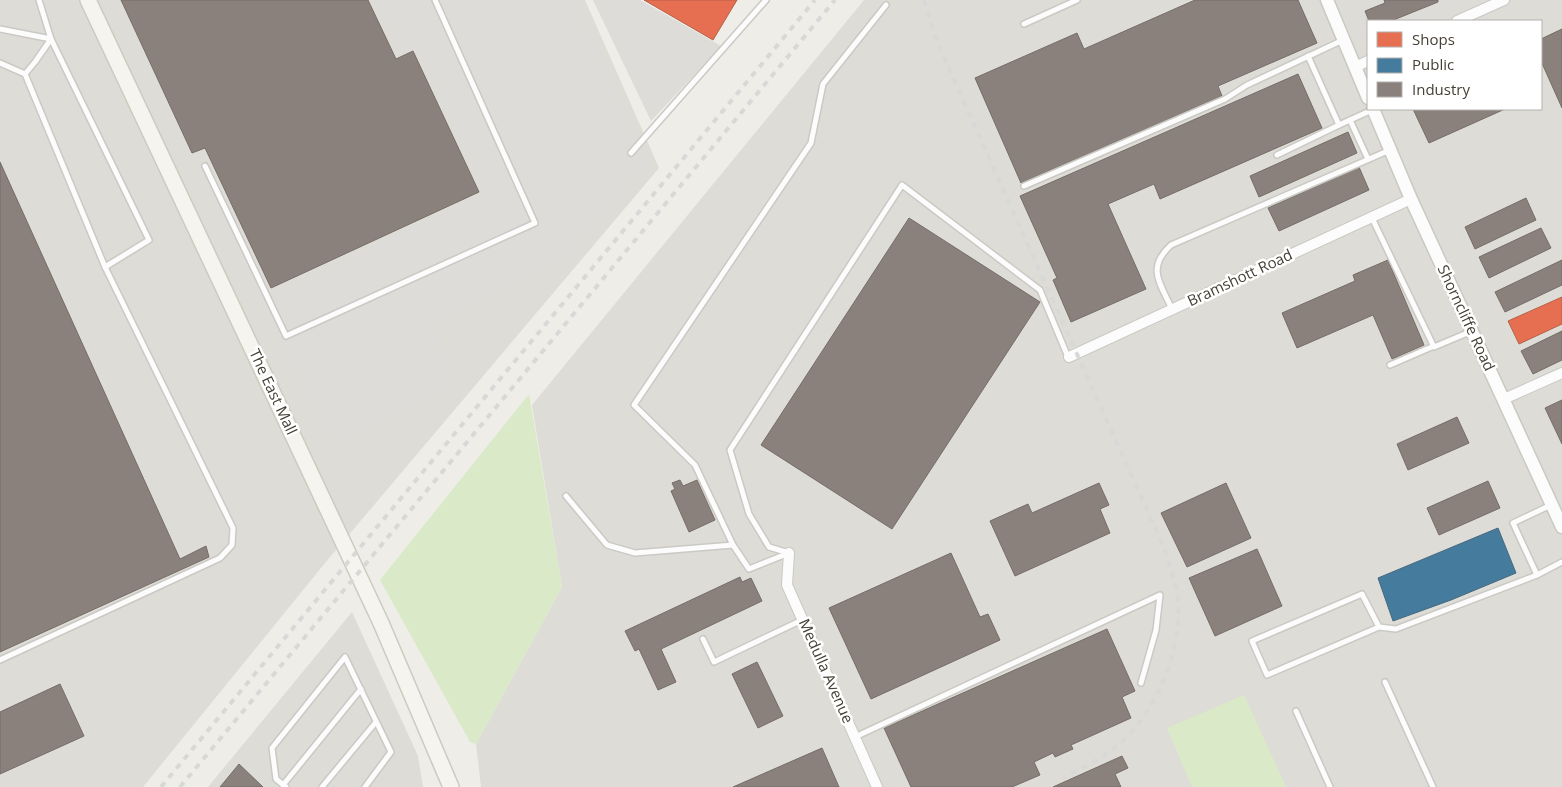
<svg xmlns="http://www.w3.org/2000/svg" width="1562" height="787" font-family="'Open Sans',sans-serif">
<rect width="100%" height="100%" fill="#eeede8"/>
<g fill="#dedcd6" fill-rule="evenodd">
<path d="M0,0h585l74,168 -334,395 -182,224h-143z"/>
<path d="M864,0h698v787h-1081l-5,-43 86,-157 -30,-182zM1368,21h173v88h-173z"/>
<path d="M352,612l66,144 5,31h-215z"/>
</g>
<g fill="#dae9c8">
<path d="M529,394l33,193 -86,157 -6,-2 -90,-162z"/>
<path d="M1244,695l42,92h-94l-25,-59z"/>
</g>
<g fill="#dedcd8">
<path d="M377,0h200l72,165 -83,98 -132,63 21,47 -15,24 -111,52 -69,-152 225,-103 -64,-140 -17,6z"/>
<path d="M593,0h47l81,46 -70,75z"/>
<path d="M1442,0h21l2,3 -42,18h-24l44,-18z"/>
<path d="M1358,5l10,25v3l-9,4 -12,-27z"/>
</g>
<g fill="#e76f51" stroke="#b66148">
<path d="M644,0h93l-24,40z"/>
<path d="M1562,297v27l-43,20 -11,-23z"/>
</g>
<path fill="#457b9d" stroke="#45697e" d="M1498,528l18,45 -65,27 -58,21 -15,-43z"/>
<g fill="#8a817c" stroke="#756d66">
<path d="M121,0h247l28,59 17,-8 66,141 -208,96 -66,-140 -13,5z"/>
<path d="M1195,0h103l19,43 -99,43 4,10 -201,87 -46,-105 102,-45 7,16z"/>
<path d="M1384,0h54v2l-47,19h-22l-4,-10 20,-8z"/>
<path d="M1562,29v79l-21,-47v-22z"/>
<path d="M1298,74l24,54 -162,71 -6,-15 -46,20 38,85 -75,33 -18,-42 4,-2 -37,-82z"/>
<path d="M1413,109h92l-76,34z"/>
<path d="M1348,132l9,21 -98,44 -9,-21z"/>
<path d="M0,162l180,397 26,-13 3,11 -209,95z"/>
<path d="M1359,167l10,23 -90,41 -11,-23z"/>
<path d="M1526,198l10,22 -61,29 -10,-22z"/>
<path d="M909,218l131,84 -148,227 -131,-84z"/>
<path d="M1541,228l10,20 -62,30 -10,-21z"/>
<path d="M1388,260l36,85 -32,14 -19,-44 -76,33 -15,-35 73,-32 -2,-6z"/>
<path d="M1562,260v25l-57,27 -10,-20z"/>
<path d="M1562,331v29l-29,14 -12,-23z"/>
<path d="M1562,400v44l-17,-36z"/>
<path d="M1457,417l12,26 -61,27 -11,-26z"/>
<path d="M680,480l3,6 14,-6 18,40 -26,12 -18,-41 4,-2 -3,-6z"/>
<path d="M1488,481l12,27 -61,27 -12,-27z"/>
<path d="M1099,483l10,22 -9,4 10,24 -95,43 -25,-55 38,-17 4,9z"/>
<path d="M1226,483l25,55 -64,29 -26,-54z"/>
<path d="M1257,549l25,57 -67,30 -26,-58z"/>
<path d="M951,553l29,64 8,-3 12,26 -129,59 -42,-91z"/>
<path d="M740,577l2,5 9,-4 11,23 -101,48 15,33 -18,8 -19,-41 -4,2 -10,-20z"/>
<path d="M1107,629l28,62 -13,6 9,21 -60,27 2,4 -18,8 -2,-4 -19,9 6,13 -28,12h-101l-27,-59z"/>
<path d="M757,662l26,54 -25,12 -26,-54z"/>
<path d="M60,684l24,52 -84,38v-62z"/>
<path d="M822,748l17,39h-106z"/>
<path d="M1122,756l6,12 -13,6 6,13h-68z"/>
<path d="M239,764l24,23h-43z"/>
</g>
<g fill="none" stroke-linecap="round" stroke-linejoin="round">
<defs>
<g id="service">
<path d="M1024,24l53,-24"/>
<path d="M0,29l51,10 -12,-39"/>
<path d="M1308,56l31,69 33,-15"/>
<path d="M0,63l25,11 10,-12 16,-23 98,201 -44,27"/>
<path d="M1350,120l18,39"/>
<path d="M631,153l135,-153"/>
<path d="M1277,155l62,-30"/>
<path d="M205,166l81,170 249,-113 -100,-223"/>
<path d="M1024,186l201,-87 22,-14 96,-45"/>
<path d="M1372,218l62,129 38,-16"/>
<path d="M1172,309c-12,-26 -26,-41 -1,-64l219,-95"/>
<path d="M1390,365l44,-19"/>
<path d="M566,496l41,49 28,8 98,-8"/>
<path d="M1551,505l-38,18 24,52 25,-13"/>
<path d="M789,553l-40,16 -16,-24 -38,-80 -61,-60 177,-262 12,-59 63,-79"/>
<path d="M789,553l-20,-6 -20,-33 -19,-64 172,-265 138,105 28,67"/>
<path d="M1379,627l-17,-33 -110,47 15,34 112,-48 17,2 141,-54"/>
<path d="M703,639l11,23 88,-42"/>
<path d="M0,660l220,-102 12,-13 1,-17 -128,-261 -80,-193"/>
<path d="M1385,682l48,105"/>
<path d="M1296,711l34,76"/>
<path d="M855,737l305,-142 -4,35 -15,53"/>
<path d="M283,785l78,-96"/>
<path d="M286,787l-10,-8 -4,-31 73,-91 46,95 -26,35"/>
<path d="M322,787l54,-65"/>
</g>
<g id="minor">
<path d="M1457,21l47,-21"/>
<path d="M1355,67l13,-6"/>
<path d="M1069,357l342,-158"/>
<path d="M1504,399l58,-26"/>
<path d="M789,553l-2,32 90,202"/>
</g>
<g id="tertiary">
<path d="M1327,0l41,98"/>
<path d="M1373,109l38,90 151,328"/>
</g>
<path id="secondary" d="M88,0l293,623 70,164"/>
</defs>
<use href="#service" stroke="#cbc9c4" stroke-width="8"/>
<use href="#minor" stroke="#cbc9c4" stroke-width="12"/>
<use href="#tertiary" stroke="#cbc9c4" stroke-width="15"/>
<use href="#secondary" stroke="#cecabf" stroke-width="18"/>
<use href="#service" stroke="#fcfcfc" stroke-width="5"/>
<use href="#minor" stroke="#fcfcfc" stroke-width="10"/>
<use href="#tertiary" stroke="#fcfcfc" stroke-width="12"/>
<use href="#secondary" stroke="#f6f4ee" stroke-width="15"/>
<g stroke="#d8d8d7" stroke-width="4" stroke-dasharray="6 6" stroke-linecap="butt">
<path d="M924,0l14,44 226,504c5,15 10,29 13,44 8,52 -19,119 -58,152 -17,15 -36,24 -56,34"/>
<path d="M161,787l654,-787"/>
<path d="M180,787l655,-787"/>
</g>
</g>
<g text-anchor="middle" stroke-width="5" stroke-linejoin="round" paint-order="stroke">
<g font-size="15" fill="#443f34" stroke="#fff">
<text transform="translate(1240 278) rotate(-25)" y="5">Bramshott Road</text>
<text transform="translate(1466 318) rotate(65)" y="5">Shorncliffe Road</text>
<text transform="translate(273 392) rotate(65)" y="5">The East Mall</text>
<text transform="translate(826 671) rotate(66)" y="5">Medulla Avenue</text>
</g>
</g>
<rect x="1367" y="20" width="175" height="90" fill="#ffffff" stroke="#b4b2ae"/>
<rect x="1377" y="32" width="25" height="15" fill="#e76f51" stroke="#b4b2ae"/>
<text x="1412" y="45" font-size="15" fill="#443f34">Shops</text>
<rect x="1377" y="58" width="25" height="15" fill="#457b9d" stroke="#b4b2ae"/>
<text x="1412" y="70" font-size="15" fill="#443f34">Public</text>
<rect x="1377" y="82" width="25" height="15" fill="#8a817c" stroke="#b4b2ae"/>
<text x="1412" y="95" font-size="15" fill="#443f34">Industry</text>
</svg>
